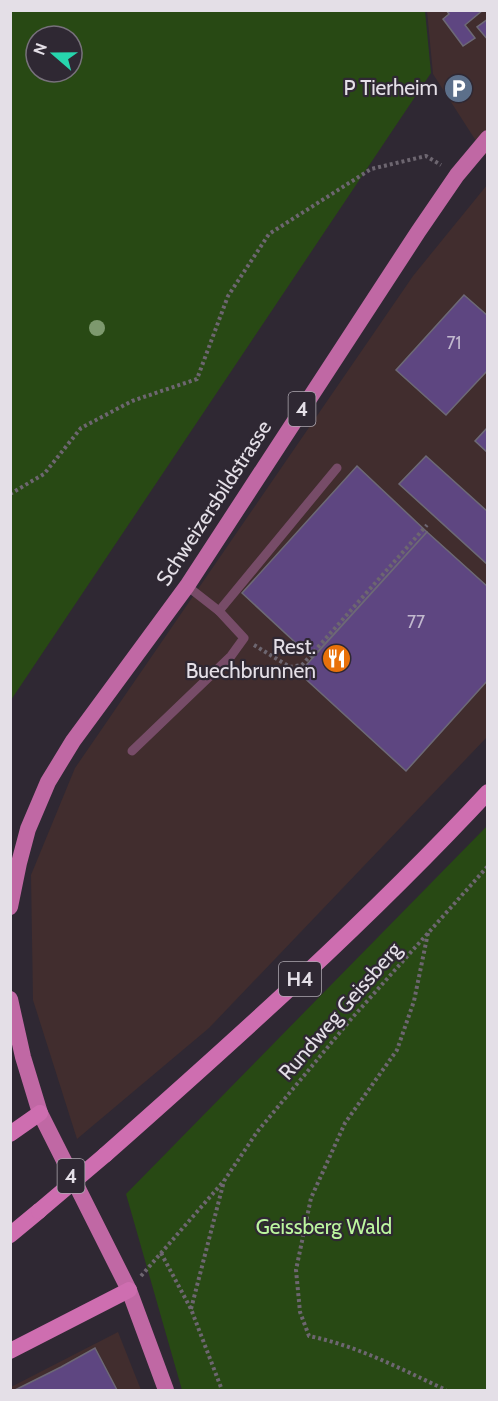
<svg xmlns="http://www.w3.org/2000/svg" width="498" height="1401" font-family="Cabin,sans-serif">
<rect width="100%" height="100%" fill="#2f2833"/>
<g fill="#412d2e">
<path d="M427,11h60v147l-54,-84z"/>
<path d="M487,185v552l-278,291 -132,111 -44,-139 -2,-125 44,-107 338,-492z"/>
<path d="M118,1332l23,58h-130v-3z"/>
</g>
<g fill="#284914" fill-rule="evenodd">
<path d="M11,10l414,1 6,62 -420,627zM36,36h36v36h-36z"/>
<path d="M487,826v564h-305l-56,-196z"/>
</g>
<g fill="#5e4681" stroke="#6d6976" stroke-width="1.5">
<path d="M446,10h37l-18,15 10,13 -12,8 -20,-27 6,-5z"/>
<path d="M488,19v21l-11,-13z"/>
<path d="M464,295l24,21v54l-42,45 -50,-45z"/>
<path d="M488,427v26l-13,-12z"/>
<path d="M426,456l62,56v53l-89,-81z"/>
<path d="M357,466l70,66 -115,126 -70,-65z"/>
<path d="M427,532l61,55v93l-82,91 -107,-98z"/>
<path d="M95,1348l22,42h-102l46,-23z"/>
</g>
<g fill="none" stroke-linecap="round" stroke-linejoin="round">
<g stroke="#6d6670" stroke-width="4" stroke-dasharray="3 3" stroke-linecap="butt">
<path d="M10,494l34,-20 37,-46 51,-27 65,-22 31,-83 41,-62 102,-65 55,-13 15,9"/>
<path d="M254,645l36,22 12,-2 125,-140"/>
<path d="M428,933l-14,68 -17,49 -52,73 -34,75 -15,72 4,42 9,24c49,10 92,33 137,54"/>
<path d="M161,1253l30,56 31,81"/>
<path d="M141,1276l82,-94"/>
<path d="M191,1309l33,-128 33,-49 95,-114 136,-152"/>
</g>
<g stroke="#774c68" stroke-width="9">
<path d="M219,611l118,-143"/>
<path d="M132,751l99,-95 13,-18 -25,-27 -32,-25"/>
</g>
<g stroke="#c068a4" stroke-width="16">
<path d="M10,907l9,-44 9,-34 20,-47 25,-41 114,-155 231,-354 39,-57 31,-37"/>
<path d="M10,999l13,58 17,56 89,177 37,100"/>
</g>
<g stroke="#ce6eb0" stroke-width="16">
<path d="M10,1134l30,-21"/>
<path d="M105,1155c131,-116 263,-234 383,-363"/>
<path d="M10,1235l29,-24"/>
<path d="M10,1351l119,-61"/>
</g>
<path stroke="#ce6eb0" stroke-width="16" d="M39,1211l66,-56"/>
</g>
<circle fill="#7d996e" cx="97" cy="328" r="8"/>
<defs>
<symbol id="parking-disc" viewBox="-11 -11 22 22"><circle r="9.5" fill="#5c6f8a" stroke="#2f2833"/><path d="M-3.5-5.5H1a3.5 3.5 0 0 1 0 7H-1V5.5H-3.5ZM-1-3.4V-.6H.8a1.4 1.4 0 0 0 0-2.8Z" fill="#fff"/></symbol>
<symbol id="restaurant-disc" viewBox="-11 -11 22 22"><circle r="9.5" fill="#e8710a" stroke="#2f2833"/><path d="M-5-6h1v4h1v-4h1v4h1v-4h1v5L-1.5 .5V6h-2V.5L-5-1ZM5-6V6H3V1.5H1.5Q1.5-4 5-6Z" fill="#fff"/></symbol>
</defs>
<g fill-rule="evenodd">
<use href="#parking-disc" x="442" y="72" width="33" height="33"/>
<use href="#restaurant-disc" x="320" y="642" width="33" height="33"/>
</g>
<g text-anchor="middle" stroke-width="4.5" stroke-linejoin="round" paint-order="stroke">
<g font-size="18" fill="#c2b9ce">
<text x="454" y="349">71</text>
<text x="416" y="628">77</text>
</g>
<g fill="#2f2833" stroke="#aea8b1" stroke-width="1.5">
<rect x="288.5" y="392" width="27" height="34" rx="4.5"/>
<rect x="279" y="962" width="42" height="34" rx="4.5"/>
<rect x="57.5" y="1159" width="27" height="34" rx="4.5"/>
</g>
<g font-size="20" font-weight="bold" fill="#e4dfe7">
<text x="302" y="416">4</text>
<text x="300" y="986">H4</text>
<text x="71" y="1183">4</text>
</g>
<g font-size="21" fill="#e4dfe7" stroke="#2f2833" text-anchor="end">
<text x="438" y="95">P Tierheim</text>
<text x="316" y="654">Rest.<tspan x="316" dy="24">Buechbrunnen</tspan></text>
</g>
<g font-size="21" fill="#e4dfe7" stroke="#2f2833">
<text transform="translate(214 503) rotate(-57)" y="7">Schweizersbildstrasse</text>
<text transform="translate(340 1011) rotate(-49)" y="7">Rundweg Geissberg</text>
</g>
<g font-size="21" fill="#bcf69f" stroke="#2f2833">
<text x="324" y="1234">Geissberg Wald</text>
</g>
</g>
<rect width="498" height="1401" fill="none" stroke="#e4dfe7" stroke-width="24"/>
<g transform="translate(54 54) rotate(290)"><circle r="28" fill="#2f2833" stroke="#77717b" stroke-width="1.5"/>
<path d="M0-4.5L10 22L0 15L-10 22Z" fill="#27d5ad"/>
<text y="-9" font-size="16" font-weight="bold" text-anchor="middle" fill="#e4dfe7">N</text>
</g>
</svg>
